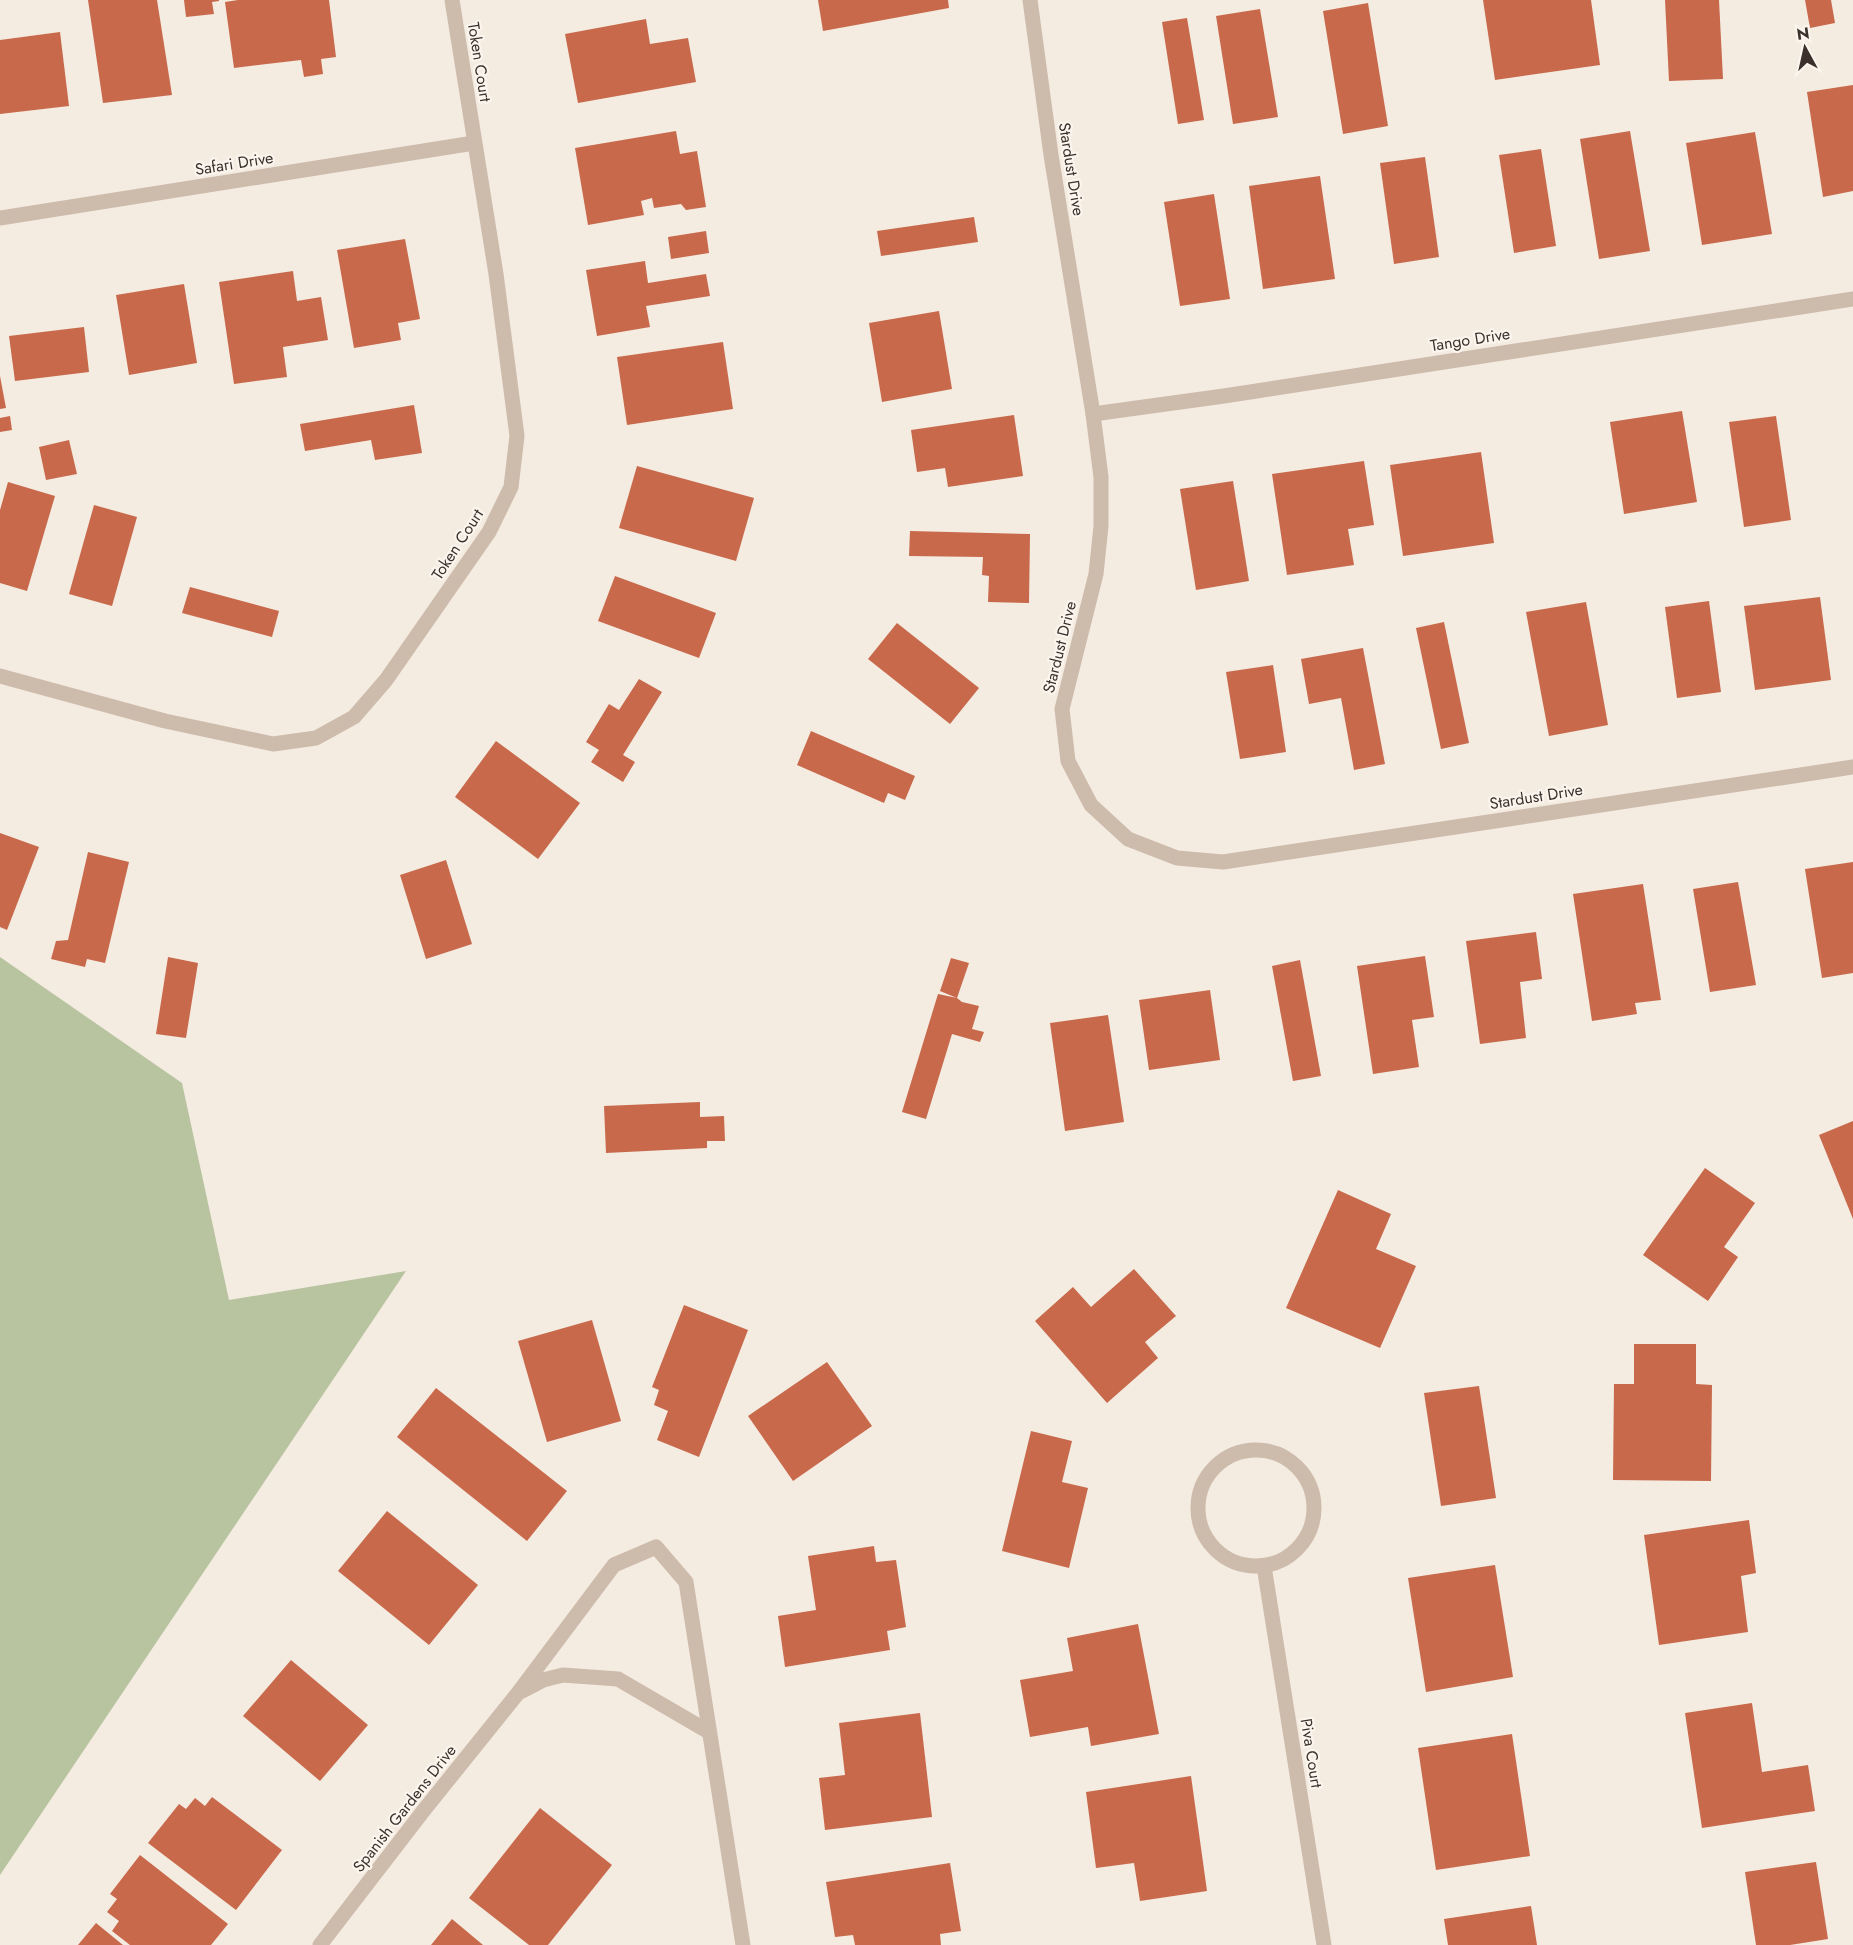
<svg xmlns="http://www.w3.org/2000/svg" width="1853" height="1945" font-family="Jost,sans-serif">
<rect width="100%" height="100%" fill="#f4ebe1"/>
<path fill="#b8c4a0" d="M0,957l182,126 47,217 177,-29 -406,604z"/>
<g fill="#c8694b">
<path d="M88,0h69l15,95 -69,8z"/>
<path d="M184,0h35v1l-7,1 2,12 -28,3z"/>
<path d="M238,0h91l7,57 -15,2 2,15 -19,3 -3,-17 -67,8 -9,-66z"/>
<path d="M818,0h130l1,8 -126,23z"/>
<path d="M1483,0h108l9,65 -105,15z"/>
<path d="M1665,0h54l4,79 -54,2z"/>
<path d="M1805,0h26l4,23 -25,5z"/>
<path d="M1368,3l20,123 -45,8 -20,-123z"/>
<path d="M1260,9l18,108 -45,7 -17,-108z"/>
<path d="M1187,18l17,102 -26,4 -16,-102z"/>
<path d="M646,19l4,25 38,-6 8,44 -118,21 -13,-69z"/>
<path d="M60,32l9,74 -69,8v-74z"/>
<path d="M1853,85v106l-30,6 -16,-105z"/>
<path d="M676,131l4,23 17,-3 9,56 -20,3 -5,-6 -27,4 -2,-10 -11,3 3,14 -56,10 -13,-77z"/>
<path d="M1630,131l20,120 -51,8 -19,-120z"/>
<path d="M1755,132l17,102 -70,11 -16,-102z"/>
<path d="M1541,149l15,97 -42,7 -15,-98z"/>
<path d="M1425,157l14,100 -45,7 -14,-101z"/>
<path d="M1320,176l15,103 -72,10 -14,-103z"/>
<path d="M1214,194l16,105 -50,7 -16,-104z"/>
<path d="M974,217l4,25 -97,14 -4,-25z"/>
<path d="M706,231l3,22 -38,6 -3,-22z"/>
<path d="M405,239l15,80 -22,4 3,17 -47,8 -17,-98z"/>
<path d="M645,261l3,22 58,-9 4,22 -64,10 4,21 -53,9 -11,-66z"/>
<path d="M293,271l4,30 24,-4 7,43 -45,7 4,30 -53,7 -15,-102z"/>
<path d="M184,284l13,79 -68,12 -13,-80z"/>
<path d="M939,311l13,78 -70,13 -13,-79z"/>
<path d="M84,327l5,45 -74,9 -6,-45z"/>
<path d="M723,342l10,67 -106,16 -10,-68z"/>
<path d="M0,376l6,32 -6,1z"/>
<path d="M414,405l8,48 -47,7 -4,-20 -66,11 -5,-27z"/>
<path d="M1682,411l15,91 -73,12 -14,-92z"/>
<path d="M1014,415l9,61 -75,11 -3,-19 -28,4 -6,-42z"/>
<path d="M10,416l2,14 -12,2v-14z"/>
<path d="M1776,416l15,104 -47,7 -15,-105z"/>
<path d="M69,440l8,34 -31,6 -7,-33z"/>
<path d="M1481,452l13,91 -91,13 -13,-91z"/>
<path d="M1364,461l10,64 -26,4 6,36 -67,10 -15,-101z"/>
<path d="M637,466l117,32 -18,63 -117,-33z"/>
<path d="M1233,481l16,100 -53,9 -16,-101z"/>
<path d="M8,482l47,14 -28,95 -27,-8v-73z"/>
<path d="M94,505l43,12 -25,89 -43,-12z"/>
<path d="M910,531l120,3 -1,69 -41,-1 1,-26 -7,-1 1,-18 -74,-1z"/>
<path d="M615,576l101,37 -17,45 -101,-37z"/>
<path d="M190,587l89,24 -7,26 -90,-24z"/>
<path d="M1820,597l11,83 -76,10 -11,-84z"/>
<path d="M1709,601l12,91 -44,6 -12,-91z"/>
<path d="M1586,602l22,123 -59,11 -23,-124z"/>
<path d="M1444,622l25,121 -28,6 -25,-121z"/>
<path d="M897,623l82,65 -29,36 -82,-65z"/>
<path d="M1363,648l22,116 -31,6 -13,-72 -32,6 -8,-45z"/>
<path d="M1273,665l13,87 -46,7 -14,-87z"/>
<path d="M639,679l23,13 -39,63 12,7 -12,20 -32,-20 8,-12 -13,-8 23,-38 10,6z"/>
<path d="M811,731l104,45 -10,24 -17,-7 -4,10 -87,-38z"/>
<path d="M496,741l84,62 -42,56 -83,-62z"/>
<path d="M0,833l39,14 -32,83 -7,-3z"/>
<path d="M88,852l41,10 -24,101 -18,-4 -2,8 -34,-8 5,-18 12,-1z"/>
<path d="M446,860l26,84 -46,15 -26,-84z"/>
<path d="M1853,862v111l-31,5 -17,-109z"/>
<path d="M1738,882l18,103 -46,7 -17,-103z"/>
<path d="M1643,884l18,116 -26,3 2,11 -45,7 -19,-127z"/>
<path d="M1536,932l6,47 -22,3 6,56 -46,6 -14,-103z"/>
<path d="M1425,956l9,61 -22,3 7,47 -46,7 -16,-108z"/>
<path d="M168,957l30,6 -12,75 -30,-4z"/>
<path d="M951,958l18,5 -12,35 5,4 17,4 -7,23 12,3 -4,10 -28,-8 -26,85 -24,-7 36,-118 19,4 -17,-7z"/>
<path d="M1300,960l21,116 -28,5 -21,-115z"/>
<path d="M1210,990l10,70 -71,10 -10,-70z"/>
<path d="M1108,1015l16,107 -59,9 -15,-108z"/>
<path d="M700,1102v15l24,-1 1,25h-18v7l-101,5 -2,-47z"/>
<path d="M1853,1121v98l-34,-84z"/>
<path d="M1705,1168l50,35 -31,44 14,10 -30,44 -65,-46z"/>
<path d="M1338,1190l53,24 -15,35 40,17 -36,82 -94,-40z"/>
<path d="M1134,1269l42,47 -31,26 13,16 -51,45 -72,-82 38,-34 18,20z"/>
<path d="M684,1305l64,25 -49,127 -42,-17 11,-29 -14,-6 5,-15 -7,-3z"/>
<path d="M592,1320l29,101 -74,21 -29,-101z"/>
<path d="M1634,1344h62v40l16,1 -1,96 -98,-1 1,-96h20z"/>
<path d="M827,1362l45,64 -79,55 -45,-65z"/>
<path d="M1479,1386l17,112 -55,8 -17,-113z"/>
<path d="M436,1388l131,103 -40,50 -130,-104z"/>
<path d="M1031,1431l41,10 -10,41 26,6 -19,80 -67,-17z"/>
<path d="M387,1511l91,74 -49,60 -91,-74z"/>
<path d="M1749,1520l7,53 -15,3 7,56 -89,13 -15,-110z"/>
<path d="M874,1546l2,16 20,-2 10,67 -19,4 3,19 -105,17 -7,-51 38,-6 -8,-54z"/>
<path d="M1495,1565l18,112 -87,15 -18,-114z"/>
<path d="M1138,1624l21,110 -68,12 -3,-19 -58,10 -10,-57 53,-9 -6,-33z"/>
<path d="M291,1660l77,65 -48,56 -77,-65z"/>
<path d="M1752,1703l10,69 46,-7 7,46 -113,17 -17,-115z"/>
<path d="M920,1713l12,104 -107,13 -6,-52 26,-3 -6,-52z"/>
<path d="M1512,1734l18,122 -94,14 -18,-122z"/>
<path d="M1191,1776l16,115 -67,10 -6,-38 -38,5 -10,-76z"/>
<path d="M212,1797l70,53 -46,60 -88,-67 31,-39 7,5 9,-11 10,8z"/>
<path d="M540,1808l72,57 -64,80h-19l-60,-47z"/>
<path d="M140,1855l88,69 -17,21h-81l-18,-14 7,-10 -12,-9 10,-13 -7,-5z"/>
<path d="M1816,1862l12,77 -38,6h-34l-11,-73z"/>
<path d="M950,1863l11,68 -21,3 1,11h-86l-2,-10 -18,2 -9,-55z"/>
<path d="M1531,1906l6,39h-89l-4,-26z"/>
<path d="M452,1919l31,26h-52z"/>
<path d="M96,1923l27,22h-45z"/>
</g>
<g fill="none" stroke-linecap="round" stroke-linejoin="round">
<g stroke="#cdbbac" stroke-width="15">
<path d="M1030,0l21,155 42,259 8,63v49l-5,48 -34,135 6,52 23,44 37,34 49,19 46,4 630,-95"/>
<path d="M0,218l474,-75"/>
<path d="M1093,414l131,-18 629,-97"/>
<path d="M0,676l165,45 108,23 43,-6 38,-21 32,-37 103,-148 22,-45 6,-51 -21,-162 -44,-274"/>
<circle cx="1256" cy="1508" r="58"/>
<path d="M1264,1566l60,379"/>
<path d="M522,1691l21,-11 20,-5 55,4 91,53"/>
<path d="M320,1945l104,-135 94,-117 96,-128 42,-18 30,35 57,363"/>
</g>
</g>
<g text-anchor="middle" stroke-width="4.5" stroke-linejoin="round" paint-order="stroke">
<g font-size="16" fill="#3b302b" stroke="#fbf5ee">
<text transform="translate(480 62) rotate(81)" y="6">Token Court</text>
<text transform="translate(234 163) rotate(-9)" y="6">Safari Drive</text>
<text transform="translate(1072 169) rotate(81)" y="6">Stardust Drive</text>
<text transform="translate(1470 339) rotate(-9)" y="6">Tango Drive</text>
<text transform="translate(457 544) rotate(-57)" y="6">Token Court</text>
<text transform="translate(1059 647) rotate(-76)" y="6">Stardust Drive</text>
<text transform="translate(1536 796) rotate(-9)" y="6">Stardust Drive</text>
<text transform="translate(1312 1753) rotate(81)" y="6">Piva Court</text>
<text transform="translate(404 1808) rotate(-52)" y="6">Spanish Gardens Drive</text>
</g>
</g>
<g transform="translate(1805 48) rotate(352)" stroke="#fbf5ee" stroke-width="4.5" paint-order="stroke">
<path d="M0-4.5L10 22L0 15L-10 22Z" fill="#3b302b"/>
<text y="-9" font-size="16" font-weight="bold" text-anchor="middle" fill="#3b302b">N</text>
</g>
</svg>
